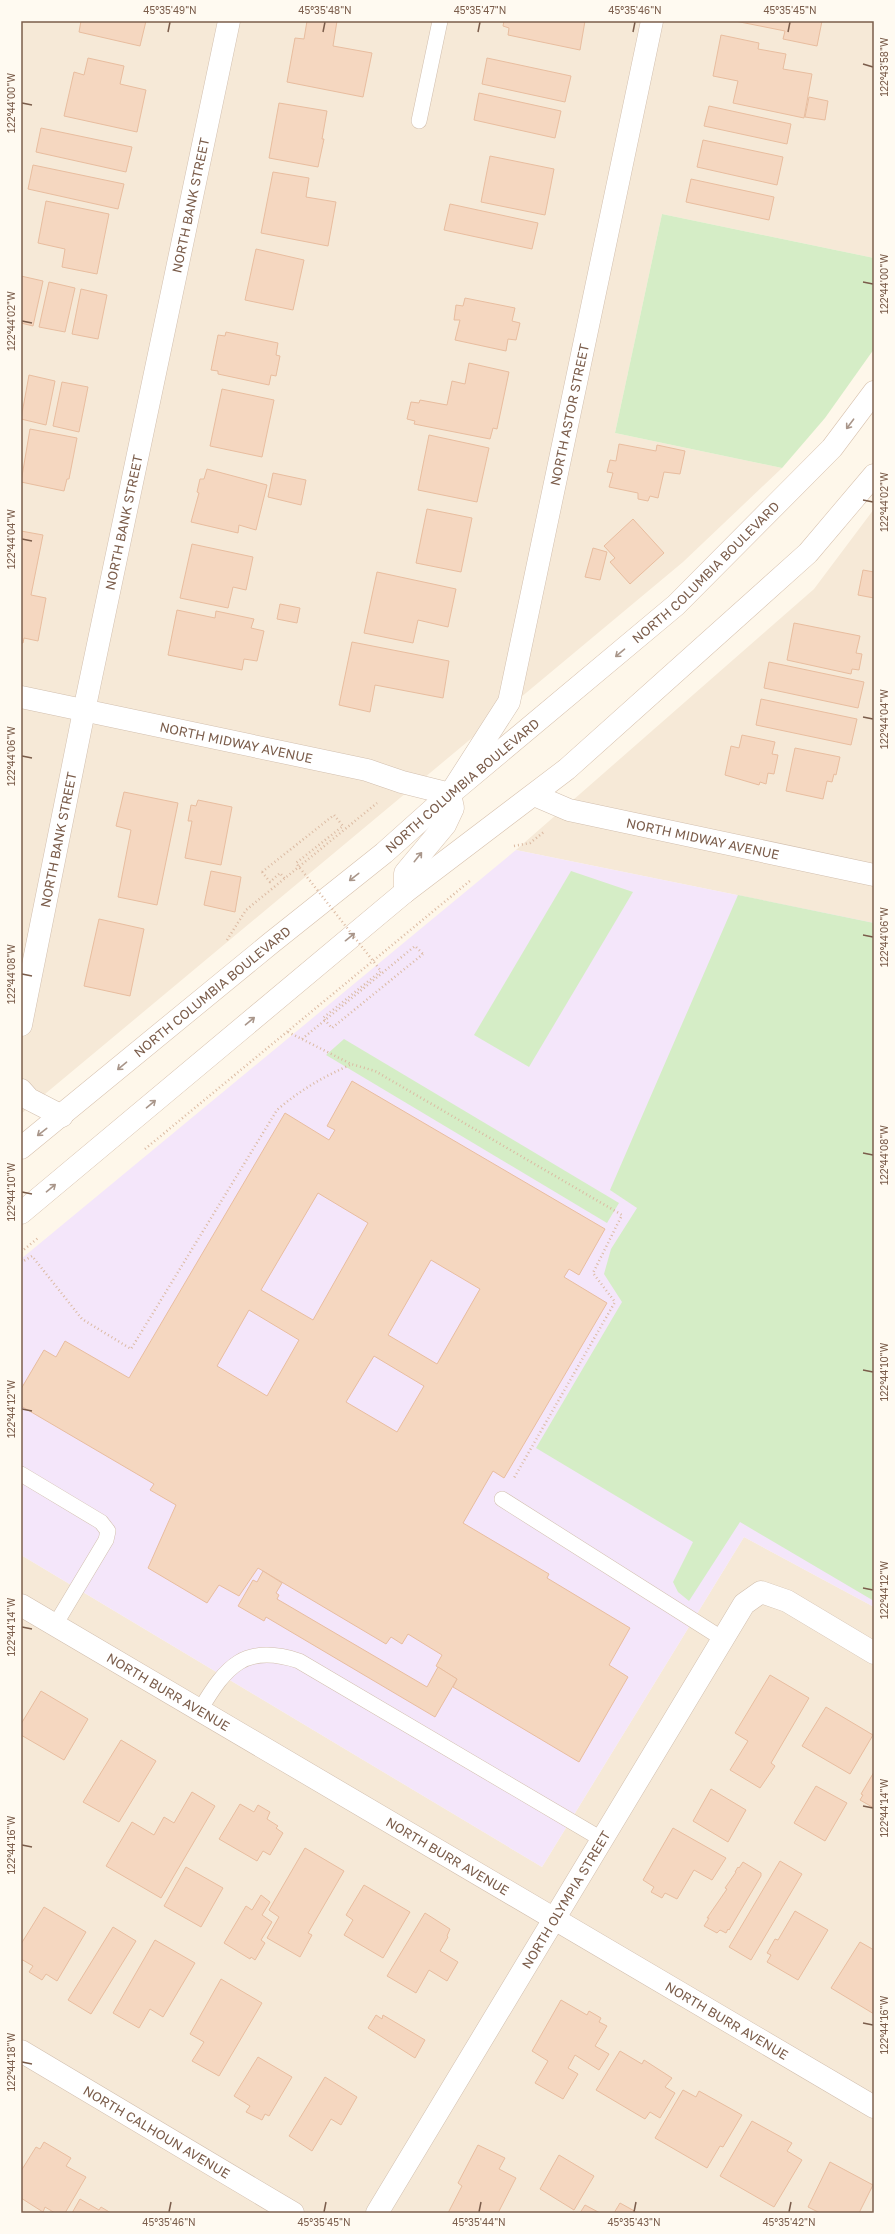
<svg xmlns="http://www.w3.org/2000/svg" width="895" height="2234" font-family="'Golos Text',sans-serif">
<rect width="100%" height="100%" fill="#fef7ea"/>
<g fill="#f6e9d7">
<path d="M21,21h853v237l-212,-44 -47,219 167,35 -99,94 -662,552z"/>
<path d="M874,509v414l-358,-73 298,-261z"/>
<path d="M744,1537l130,70v606h-853v-658l521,312z"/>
</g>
<path fill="#f4e6fa" d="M516,850l358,73v684l-130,-70 -202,330 -521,-312v-296z"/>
<g fill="#d5edc6">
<path d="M662,214l212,44v91l-49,69 -43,50 -167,-35z"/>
<path d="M571,871l62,21 -104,175 -55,-32z"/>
<path d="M738,895l136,28v678l-134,-79 -51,79 -11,-9 -5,-10 20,-40 -157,-94 86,-146 -18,-28 7,-25 26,-41 -27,-18z"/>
<path d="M344,1039l275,164 -12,20 -281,-168z"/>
</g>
<g fill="#f5d7c0" stroke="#e8bd9f" fill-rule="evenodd">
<path d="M81,21h65l-6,25 -61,-14z"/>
<path d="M307,21h30l-4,25 39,7 -9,44 -76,-15 8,-44 9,1z"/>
<path d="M504,21h81l-5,29 -72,-15 1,-7 -6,-2z"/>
<path d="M735,21h87l-5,25 -34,-7 2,-8z"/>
<path d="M721,35l38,8 -1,6 28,5 -3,15 29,5 -8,44 -71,-15 5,-22 -25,-5z"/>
<path d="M88,58l36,8 -4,18 26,6 -9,42 -73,-16 10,-44 10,3z"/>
<path d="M487,58l84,18 -6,26 -83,-18z"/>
<path d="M479,93l82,18 -6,27 -81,-18z"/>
<path d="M809,97l19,4 -3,19 -20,-3z"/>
<path d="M279,103l48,8 -5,28h2l-6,28 -49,-9z"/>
<path d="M709,106l82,18 -4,20 -83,-18z"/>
<path d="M41,128l91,19 -6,25 -90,-20z"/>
<path d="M703,140l80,17 -6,28 -80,-18z"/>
<path d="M490,156l64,13 -9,46 -64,-13z"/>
<path d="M33,165l91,19 -6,25 -90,-20z"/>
<path d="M273,172l36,6 -3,19 30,5 -8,44 -67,-13z"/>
<path d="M691,179l83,18 -5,23 -83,-18z"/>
<path d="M46,201l63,13 -12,60 -35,-7 3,-18 -27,-6z"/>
<path d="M450,204l88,19 -6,26 -88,-19z"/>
<path d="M256,249l48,11 -11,50 -48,-10z"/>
<path d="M21,276l22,5 -10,45 -12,-3z"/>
<path d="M49,282l26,6 -10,44 -26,-5z"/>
<path d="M81,289l26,6 -9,44 -26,-5z"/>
<path d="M465,298l50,10 -3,13 8,2 -4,17 -8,-1 -2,12 -51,-11 5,-20h-6l2,-15 7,1z"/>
<path d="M226,332l52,11 -2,12 4,1 -4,20 -5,-1 -2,10 -51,-11v-3l-7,-1 7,-35 7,1z"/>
<path d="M469,363l40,9 -12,57 -4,-1 -3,11 -76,-15 1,-3 -8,-2 4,-17 8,1 1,-3 27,5 5,-24 13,3z"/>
<path d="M29,375l26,6 -9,44 -25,-6z"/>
<path d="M62,382l26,5 -9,45 -26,-6z"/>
<path d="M222,389l52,11 -12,57 -52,-11z"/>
<path d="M30,429l47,9 -8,41h-2l-3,12 -43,-9z"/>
<path d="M429,435l60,13 -12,54 -59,-12z"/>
<path d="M619,444l37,7 1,-6 28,6 -5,23 -16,-2 -6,26 -8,-2 -2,5 -10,-2v-6l-29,-6 4,-14 -6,-1 3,-12 6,1z"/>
<path d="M207,469l60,16 -11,45 -17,-5 -1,8 -47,-11 8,-29 -2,-1 3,-13h4z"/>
<path d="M273,473l33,7 -5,25 -33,-8z"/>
<path d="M427,509l45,9 -11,54 -45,-9z"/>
<path d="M633,519l31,34 -34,31 -20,-22 5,-4 -11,-12z"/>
<path d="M21,531l22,4 -12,60 15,3 -8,43 -14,-3 -1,5h-2z"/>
<path d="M192,544l61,13 -7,33 -13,-3 -5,21 -48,-10z"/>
<path d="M593,548l14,4 -7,28 -15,-3z"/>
<path d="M863,570l11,2v26l-16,-3z"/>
<path d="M377,572l79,17 -8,38 -30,-7 -5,23 -49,-10z"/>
<path d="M280,604l20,4 -3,15 -20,-4z"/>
<path d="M177,610l38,8 1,-7 38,8 -3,9 13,3 -7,30 -13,-2 -2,11 -74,-15z"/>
<path d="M794,623l66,13 -4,17 6,1 -3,16 -7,-1 -1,5 -64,-14z"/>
<path d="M352,642l97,19 -6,37 -68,-13 -5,27 -31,-7z"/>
<path d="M769,662l95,20 -6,26 -94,-20z"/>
<path d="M761,699l96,20 -6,26 -95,-20z"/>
<path d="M742,735l33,7 -3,12 6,1 -4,19 -6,-1 -2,11 -6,-2 -1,3 -34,-10 6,-29 8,2z"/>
<path d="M795,748l45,9 -4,18 -2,-1 -2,8 -5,-1 -4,18 -37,-8z"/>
<path d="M124,792l54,11 -21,102 -39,-8 13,-67 -15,-4z"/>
<path d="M198,800l34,7 -11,58 -36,-7 7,-37h-4l3,-16 5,1z"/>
<path d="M211,871l30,6 -6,35 -31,-7z"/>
<path d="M99,919l45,10 -14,67 -46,-10z"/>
<path d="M352,1081l253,148 -26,46 -10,-6 -5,8 43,26 -103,175 -11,-7 -30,52 86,51 -2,4 83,50 -21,37 19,12 -49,85 -126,-75 4,-8 -21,-13 6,-11 -34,-21 -6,10 -11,-7 -5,7 -128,-76 -19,28 -20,-11 -12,18 -59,-35 28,-63 -26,-15 4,-6 -133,-78v-17l23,-39 12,7 9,-16 64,37 156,-265 44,27 6,-10 -8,-4zM318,1193l50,30 -55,97 -52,-30zM431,1260l49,29 -43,75 -49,-29zM249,1310l50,30 -32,56 -50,-30zM374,1356l50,30 -27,46 -51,-30z"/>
<path d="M263,1571l19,12 -6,10 3,2 -2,4 150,88 11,-20 19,12 -22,38 -169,-100 -2,4 -26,-15 15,-26 4,2z"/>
<path d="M770,1675l39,23 -38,65 4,3 -15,22 -30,-18 18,-29 -13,-8z"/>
<path d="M41,1691l47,28 -24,41 -43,-25v-11z"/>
<path d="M826,1707l47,28 -23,39 -48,-28z"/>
<path d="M121,1740l35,21 -37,61 -36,-20z"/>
<path d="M874,1772v36l-14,-8 3,-5 -2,-1z"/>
<path d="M816,1786l31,17 -22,38 -31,-18z"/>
<path d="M711,1789l35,21 -18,32 -35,-21z"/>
<path d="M192,1792l23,14 -54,92 -55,-32 26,-44 22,13 10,-18 10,6z"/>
<path d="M240,1804l14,8 4,-7 12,7 -3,7 11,7 -2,2 7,5 -13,22 -7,-4 -6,10 -38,-22z"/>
<path d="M673,1828l53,30 -14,22 -18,-10 -17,29 -12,-6 -3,5 -11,-6 3,-5 -11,-7z"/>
<path d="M305,1848l39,23 -36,62 4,2 -12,22 -33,-19 12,-21 -10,-7z"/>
<path d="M780,1861l22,13 -51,86 -22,-13z"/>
<path d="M743,1862l18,11v3l-32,54 -1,-1 -2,4 -6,-3 -3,3 -13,-7 5,-8h-2l20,-29 -2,-1 11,-16h-1l3,-5 1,1z"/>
<path d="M186,1867l37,21 -22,39 -37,-21z"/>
<path d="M364,1885l46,27 -27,46 -39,-23 9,-15 -7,-5z"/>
<path d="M261,1895l9,7 -8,13 10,7 -11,18 4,3 -10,17 -4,-3 -1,2 -26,-16 22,-37 6,4z"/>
<path d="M44,1907l42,25 -29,49 -11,-7 -4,6 -13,-8 4,-6 -12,-7v-15z"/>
<path d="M795,1911l33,19 -30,50 -31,-18 4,-7 -4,-2 8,-14 3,1z"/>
<path d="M425,1913l25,16 -3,7 1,1 -8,14 18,11 -11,19 -18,-11 -13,23 -29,-17z"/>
<path d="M113,1927l23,14 -45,73 -23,-14z"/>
<path d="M155,1940l40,23 -32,54 -13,-8 -11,19 -26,-15z"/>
<path d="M860,1942l14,8v64l-43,-26z"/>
<path d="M221,1979l41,24 -43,73 -27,-15 12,-19 -14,-8z"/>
<path d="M561,2000l26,15 2,-4 12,7 -2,4 8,4 -12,20 14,8 -10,16 -24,-15 -7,13 10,6 -15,25 -28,-16 13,-22 -16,-10z"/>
<path d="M376,2015l6,4 1,-4 42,25 -10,18 -47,-30z"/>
<path d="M620,2051l22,13 2,-4 28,18 -7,9 10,6 -15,25 -10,-6 -5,7 -49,-29z"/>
<path d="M258,2057l34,20 -23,39 -4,-2 -3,6 -16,-8 4,-6 -16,-10z"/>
<path d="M325,2077l32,20 -16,28 -10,-6 -19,32 -23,-15z"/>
<path d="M683,2090l13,7 3,-6 43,24 -19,32 -3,-1 -13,22 -52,-30z"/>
<path d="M752,2121l40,22 -5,8 15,9 -28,47 -54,-31z"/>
<path d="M44,2142l27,16 -5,8 20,11 -21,36h-10l-10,-6 -2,5 -22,-14v-27l15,-24 4,2z"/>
<path d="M478,2145l27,13 -6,11 17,9 -18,35h-50l14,-27 -4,-3z"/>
<path d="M559,2155l35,21 -20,34 -34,-21z"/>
<path d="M830,2162l43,23 -14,28h-39l-12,-6z"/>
<path d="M80,2199l19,11 2,-3 10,6h-39z"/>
<path d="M620,2203l18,10h-24z"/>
<path d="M585,2205l15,8h-20z"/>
</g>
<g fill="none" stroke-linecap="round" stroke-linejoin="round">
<defs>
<g id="lane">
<path d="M419,121l21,-100"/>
<path d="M21,1474l80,48 7,9 -2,9 -51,85"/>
<path d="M502,1499l221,140"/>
<path d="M200,1710c26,-44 45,-67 99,-49l304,179"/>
</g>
<g id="street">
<path id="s1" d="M21,697l346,73 35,12 48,12 59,-92 143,-681"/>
<path id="s2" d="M534,795l35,15 305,65"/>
<path id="s3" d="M21,1025l63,-314 145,-690"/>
<path d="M21,1090l8,9 33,17"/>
<path id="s4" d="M21,1605l853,502"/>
<path id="s5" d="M21,2051l272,162"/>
<path id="s6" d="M377,2213l367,-609 17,-12 26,9 87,52"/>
</g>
<g id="secondary">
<path d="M405,892v-19l40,-48 8,-17 -3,-14"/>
<path id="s7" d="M21,1148l250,-205 113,-90 66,-59 226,-189 156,-157 42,-56"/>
<path d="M21,1213l384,-321 162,-123 241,-216 66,-78"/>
</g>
</defs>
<use href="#lane" stroke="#d2bfae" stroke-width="16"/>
<use href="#street" stroke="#d2bfae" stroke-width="23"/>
<use href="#secondary" stroke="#d7c1ad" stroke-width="23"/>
<g stroke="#dbbaa2" stroke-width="2.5" stroke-dasharray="1 3" stroke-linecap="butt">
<path d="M514,846l16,-3 15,-12"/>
<path d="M262,872l8,10 10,-9 5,6"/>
<path d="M227,940l19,-30 131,-107"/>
<path d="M288,1032l63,32 24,7 247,144 -29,58 22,29 -101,176"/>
<path d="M302,1039l113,-93 8,8"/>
<path d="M145,1149l326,-269"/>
<path d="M21,1252l17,-14"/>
<path d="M21,1261l1,1 10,-6 50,63 49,30 146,-239c23,-20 46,-33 73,-45"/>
</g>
<use href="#lane" stroke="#fff" stroke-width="15"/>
<use href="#street" stroke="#fff" stroke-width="22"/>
<use href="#secondary" stroke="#fff" stroke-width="22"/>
<path stroke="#dbbaa2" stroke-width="2.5" stroke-dasharray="1 3" stroke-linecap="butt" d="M262,872l72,-57 9,11 -47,37 85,108 -58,47 9,10 91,-74"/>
</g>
<defs><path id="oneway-shaft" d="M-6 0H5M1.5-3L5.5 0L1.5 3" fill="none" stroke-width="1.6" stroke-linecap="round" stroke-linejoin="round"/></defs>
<g stroke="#a9968a">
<use href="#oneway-shaft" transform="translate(850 424) rotate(127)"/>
<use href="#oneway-shaft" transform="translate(620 653) rotate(140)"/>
<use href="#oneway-shaft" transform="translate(418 857) rotate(-51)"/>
<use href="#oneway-shaft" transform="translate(354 877) rotate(142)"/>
<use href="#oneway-shaft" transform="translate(350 937) rotate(-39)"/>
<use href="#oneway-shaft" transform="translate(250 1021) rotate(-40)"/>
<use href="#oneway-shaft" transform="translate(122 1066) rotate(140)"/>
<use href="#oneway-shaft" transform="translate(151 1104) rotate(-40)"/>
<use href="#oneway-shaft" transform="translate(42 1132) rotate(142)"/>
<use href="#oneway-shaft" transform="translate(51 1188) rotate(-40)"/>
</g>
<path fill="none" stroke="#7b5d4b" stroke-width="1.5" d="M168,32l2,-10M323,32l2,-10M478,32l2,-10M633,32l2,-10M788,32l2,-10M863,64l10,3M22,103l10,2M863,282l10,2M22,321l10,2M863,500l10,2M22,539l10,2M863,717l10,2M22,756l10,2M863,935l10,2M22,974l10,2M863,1153l10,2M22,1192l10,2M863,1370l10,2M22,1409l10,2M863,1588l10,2M22,1627l10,2M863,1806l10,2M22,1845l10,2M863,2023l10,2M22,2062l10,2M169,2212l2,-10M324,2212l2,-10M479,2212l2,-10M634,2212l2,-10M789,2212l2,-10"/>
<g text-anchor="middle" stroke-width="3.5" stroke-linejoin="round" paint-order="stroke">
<g font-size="13" fill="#7b5d4b" stroke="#fffaf1">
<text dy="5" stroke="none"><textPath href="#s3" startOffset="837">NORTH BANK STREET</textPath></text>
<text dy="5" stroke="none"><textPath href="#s1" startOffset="843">NORTH ASTOR STREET</textPath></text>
<text dy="5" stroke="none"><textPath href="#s3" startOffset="513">NORTH BANK STREET</textPath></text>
<text dy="5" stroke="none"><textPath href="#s7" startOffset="895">NORTH COLUMBIA BOULEVARD</textPath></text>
<text dy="5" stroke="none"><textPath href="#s1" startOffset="220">NORTH MIDWAY AVENUE</textPath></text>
<text dy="5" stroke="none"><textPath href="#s7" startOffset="571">NORTH COLUMBIA BOULEVARD</textPath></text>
<text dy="5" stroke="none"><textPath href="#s2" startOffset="175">NORTH MIDWAY AVENUE</textPath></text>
<text dy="5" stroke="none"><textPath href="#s3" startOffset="189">NORTH BANK STREET</textPath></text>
<text dy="5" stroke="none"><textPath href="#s7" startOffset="247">NORTH COLUMBIA BOULEVARD</textPath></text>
<text dy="5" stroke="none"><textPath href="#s4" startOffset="171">NORTH BURR AVENUE</textPath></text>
<text dy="5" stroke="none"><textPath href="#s4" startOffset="495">NORTH BURR AVENUE</textPath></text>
<text dy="5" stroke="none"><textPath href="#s6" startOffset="366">NORTH OLYMPIA STREET</textPath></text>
<text dy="5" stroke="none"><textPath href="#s4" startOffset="819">NORTH BURR AVENUE</textPath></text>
<text dy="5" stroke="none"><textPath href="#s5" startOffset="158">NORTH CALHOUN AVENUE</textPath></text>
</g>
</g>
<rect width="895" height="2234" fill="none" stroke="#fffaf1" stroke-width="44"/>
<rect x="22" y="22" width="851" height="2190" fill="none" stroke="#7b5d4b" stroke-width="1.5"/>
<g font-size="10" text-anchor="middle" fill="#7b5d4b">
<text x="170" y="14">45°35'49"N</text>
<text x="325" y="14">45°35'48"N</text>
<text x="480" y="14">45°35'47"N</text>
<text x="635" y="14">45°35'46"N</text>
<text x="790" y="14">45°35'45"N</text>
<text transform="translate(884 67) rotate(-90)" y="4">122°43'58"W</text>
<text transform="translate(11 103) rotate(-90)" y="4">122°44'00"W</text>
<text transform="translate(884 284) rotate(-90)" y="4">122°44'00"W</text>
<text transform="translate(11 321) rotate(-90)" y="4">122°44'02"W</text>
<text transform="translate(884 502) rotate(-90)" y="4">122°44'02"W</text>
<text transform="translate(11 539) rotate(-90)" y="4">122°44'04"W</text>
<text transform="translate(884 719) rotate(-90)" y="4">122°44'04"W</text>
<text transform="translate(11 756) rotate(-90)" y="4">122°44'06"W</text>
<text transform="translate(884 937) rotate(-90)" y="4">122°44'06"W</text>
<text transform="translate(11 974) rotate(-90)" y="4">122°44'08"W</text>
<text transform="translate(884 1155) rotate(-90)" y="4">122°44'08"W</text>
<text transform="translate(11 1192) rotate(-90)" y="4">122°44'10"W</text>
<text transform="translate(884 1372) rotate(-90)" y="4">122°44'10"W</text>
<text transform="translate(11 1409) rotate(-90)" y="4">122°44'12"W</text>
<text transform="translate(884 1590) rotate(-90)" y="4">122°44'12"W</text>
<text transform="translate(11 1627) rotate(-90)" y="4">122°44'14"W</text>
<text transform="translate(884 1808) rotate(-90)" y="4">122°44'14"W</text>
<text transform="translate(11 1845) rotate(-90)" y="4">122°44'16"W</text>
<text transform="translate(884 2025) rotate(-90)" y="4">122°44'16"W</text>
<text transform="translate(11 2062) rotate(-90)" y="4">122°44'18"W</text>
<text x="169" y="2226">45°35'46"N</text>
<text x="324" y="2226">45°35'45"N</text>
<text x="479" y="2226">45°35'44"N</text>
<text x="634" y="2226">45°35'43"N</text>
<text x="789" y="2226">45°35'42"N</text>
</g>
</svg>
